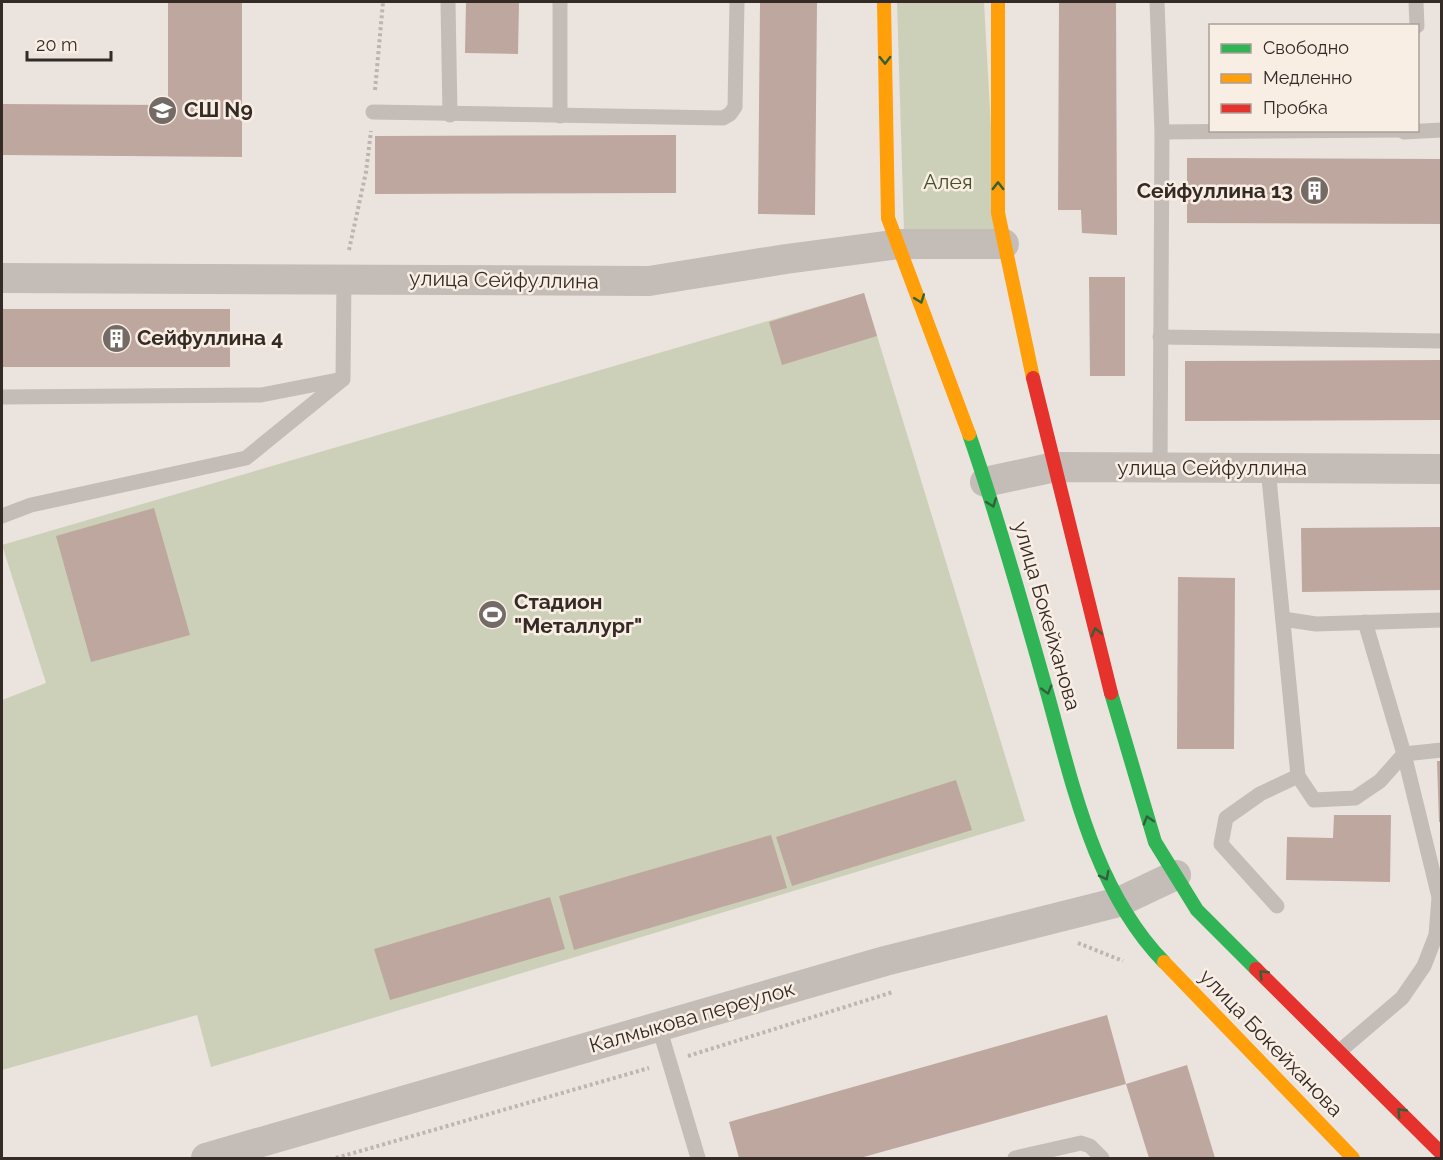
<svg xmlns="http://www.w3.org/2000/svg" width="1443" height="1160" font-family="Raleway,sans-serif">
<rect width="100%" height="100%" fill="#ebe4de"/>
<g fill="#cdd0b8">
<path d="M897,2h87l13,234 -93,-4z"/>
<path d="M864,293l161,528 -814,246 -14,-52 -195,55v-370l44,-17 -44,-138z"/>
</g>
<g fill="#bea79f">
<path d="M168,2h74v155l-240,-2v-51l166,1z"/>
<path d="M466,2h53l-1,52 -53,-1z"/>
<path d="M760,2h57l-2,213 -57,-1z"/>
<path d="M1059,2h57l1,233 -35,-2 -1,-23h-23z"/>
<path d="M676,135v58l-301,1v-58z"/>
<path d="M1187,158l255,1v65l-255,-1z"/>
<path d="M1089,277h36v99h-35z"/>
<path d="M864,293l13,43 -95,29 -13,-43z"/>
<rect x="2" y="309" width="228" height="58"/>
<path d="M1442,360v60l-257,1v-60z"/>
<path d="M154,508l36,127 -99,27 -35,-126z"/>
<path d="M1442,527v63l-140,2 -1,-64z"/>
<path d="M1178,577l57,1 -1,171h-57z"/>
<path d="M1437,761h5v61h-3z"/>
<path d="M956,780l16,50 -180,56 -16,-49z"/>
<path d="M1334,815h57l-1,67 -104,-2 1,-43 46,1z"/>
<path d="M771,835l16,53 -213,62 -15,-54z"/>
<path d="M550,897l15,52 -175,51 -16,-51z"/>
<path d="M1107,1015l19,69 -266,74h-121l-10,-36z"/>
<path d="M1187,1065l28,93h-66l-23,-74z"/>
</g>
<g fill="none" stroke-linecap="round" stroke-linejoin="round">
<g stroke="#bdb5af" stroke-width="4" stroke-dasharray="3 3" stroke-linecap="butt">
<path d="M375,90l8,-88"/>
<path d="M349,250l17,-78 5,-41"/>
<path d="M1078,943l45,18"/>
<path d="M688,1056l205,-64"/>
<path d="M336,1158l313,-90"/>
</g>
<g stroke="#c4bcb7" stroke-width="15">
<path d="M448,2l2,113"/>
<path d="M1157,2l5,130"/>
<path d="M1416,2l1,24"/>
<path d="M373,112l350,6 7,-4 5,-7 2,-105"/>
<path d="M560,116v-114"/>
<path d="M1404,132l38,-2"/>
<path d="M1160,337l282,4"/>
<path d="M2,397l259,-2 82,-16 1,-101"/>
<path d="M1160,468l2,-336 242,-2"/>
<path d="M1268,468l30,308 16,24 41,-2 25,-17 24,-27 38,-4"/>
<path d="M2,516l29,-11 215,-47 96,-78"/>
<path d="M1283,619l33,5 126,-4"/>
<path d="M1277,906l-56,-62 5,-26 34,-24 38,-18"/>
<path d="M659,1027l39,131"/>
<path d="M1341,1050l61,-52 22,-32 12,-31 3,-38 -35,-143 -39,-132"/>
<path d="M1015,1158l66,-15 9,3 12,12"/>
</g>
<g stroke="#c4bcb7" stroke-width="30">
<path d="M2,278l647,3 137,-22 114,-15h104"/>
<path d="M985,482l70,-15 387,2"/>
<path d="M206,1158l679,-197 234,-59 57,-27"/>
</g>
<g stroke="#30b455" stroke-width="14">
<path d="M969,434c28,81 51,162 74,244 28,97 48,209 121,284"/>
<path d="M1111,693l44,149 42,68 59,59"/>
</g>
<g stroke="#ff9f0a" stroke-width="14">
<path d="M884,2l4,216 81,216"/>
<path d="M998,2v211l35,165"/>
<path d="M1164,962l189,196"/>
</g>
<g stroke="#e5322d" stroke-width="14">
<path d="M1033,378l78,315"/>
<path d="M1256,969l186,185"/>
</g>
</g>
<defs><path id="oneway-chevron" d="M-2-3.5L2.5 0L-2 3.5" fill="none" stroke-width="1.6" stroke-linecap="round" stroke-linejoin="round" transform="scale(1.5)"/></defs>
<g stroke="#326139">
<use href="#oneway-chevron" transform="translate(885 60) rotate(89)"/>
<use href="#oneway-chevron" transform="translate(998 186) rotate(-90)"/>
<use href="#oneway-chevron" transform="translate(920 299) rotate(70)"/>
<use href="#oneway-chevron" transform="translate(992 503) rotate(70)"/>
<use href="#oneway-chevron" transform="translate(1096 632) rotate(-104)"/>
<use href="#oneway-chevron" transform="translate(1047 690) rotate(74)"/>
<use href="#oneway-chevron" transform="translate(1148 820) rotate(-107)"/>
<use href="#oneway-chevron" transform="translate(1105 876) rotate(63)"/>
<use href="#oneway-chevron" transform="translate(1263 974) rotate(-136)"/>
<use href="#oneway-chevron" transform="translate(1401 1112) rotate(-134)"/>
</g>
<defs>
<symbol id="school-disc" viewBox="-11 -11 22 22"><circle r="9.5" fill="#746b66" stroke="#f9eee4"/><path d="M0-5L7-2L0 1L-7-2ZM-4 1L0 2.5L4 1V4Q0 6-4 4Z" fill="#fff"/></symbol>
<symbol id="building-disc" viewBox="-11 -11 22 22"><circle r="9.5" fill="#746b66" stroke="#f9eee4"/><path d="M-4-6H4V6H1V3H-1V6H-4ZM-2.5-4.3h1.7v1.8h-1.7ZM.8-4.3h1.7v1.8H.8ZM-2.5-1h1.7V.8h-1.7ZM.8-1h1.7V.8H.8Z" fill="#fff"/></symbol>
<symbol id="stadium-disc" viewBox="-11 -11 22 22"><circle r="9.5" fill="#746b66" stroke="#f9eee4"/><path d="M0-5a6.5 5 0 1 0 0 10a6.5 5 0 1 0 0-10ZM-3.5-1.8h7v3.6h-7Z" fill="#fff"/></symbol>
</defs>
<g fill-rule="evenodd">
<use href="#school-disc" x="146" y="94" width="33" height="33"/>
<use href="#building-disc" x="1298" y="174" width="33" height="33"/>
<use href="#building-disc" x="100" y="322" width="33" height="33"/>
<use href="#stadium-disc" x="476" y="598" width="33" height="33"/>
</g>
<g text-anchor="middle" stroke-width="5" stroke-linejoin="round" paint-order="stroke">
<g font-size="21" font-weight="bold" fill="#342a26" stroke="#f9eee4" text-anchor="start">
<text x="184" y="117">СШ N9</text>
<text x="1293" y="198" text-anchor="end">Сейфуллина 13</text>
<text x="137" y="345">Сейфуллина 4</text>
<text x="514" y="609">Стадион<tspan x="514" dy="24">"Металлург"</tspan></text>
</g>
<g font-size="21" fill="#455229" stroke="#f9eee4">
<text x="948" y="189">Алея</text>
</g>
<g font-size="21" fill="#342a26" stroke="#f9eee4">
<text transform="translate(504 280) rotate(1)" y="7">улица Сейфуллина</text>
<text x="1212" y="475">улица Сейфуллина</text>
<text transform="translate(1047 616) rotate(74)" y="7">улица Бокейханова</text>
<text transform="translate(692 1017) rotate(-16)" y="7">Калмыкова переулок</text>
<text transform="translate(1271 1043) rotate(46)" y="7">улица Бокейханова</text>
</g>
</g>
<rect width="1443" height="1160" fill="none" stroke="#342a26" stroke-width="6"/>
<rect x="1209" y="24" width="210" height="108" fill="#f9eee4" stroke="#aaa098" stroke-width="1.5"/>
<rect x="1221" y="44" width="30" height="9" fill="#30b455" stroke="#aaa098" stroke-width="1.5"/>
<text x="1263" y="54" font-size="18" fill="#342a26">Свободно</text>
<rect x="1221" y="74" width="30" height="9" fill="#ff9f0a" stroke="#aaa098" stroke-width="1.5"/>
<text x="1263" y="84" font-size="18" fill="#342a26">Медленно</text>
<rect x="1221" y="104" width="30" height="9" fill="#e5322d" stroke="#aaa098" stroke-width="1.5"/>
<text x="1263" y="114" font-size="18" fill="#342a26">Пробка</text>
<path d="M27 51v9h84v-9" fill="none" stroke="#342a26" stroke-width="3"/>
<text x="36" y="51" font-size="18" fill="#342a26" stroke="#f9eee4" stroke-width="4.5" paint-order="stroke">20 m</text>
</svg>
